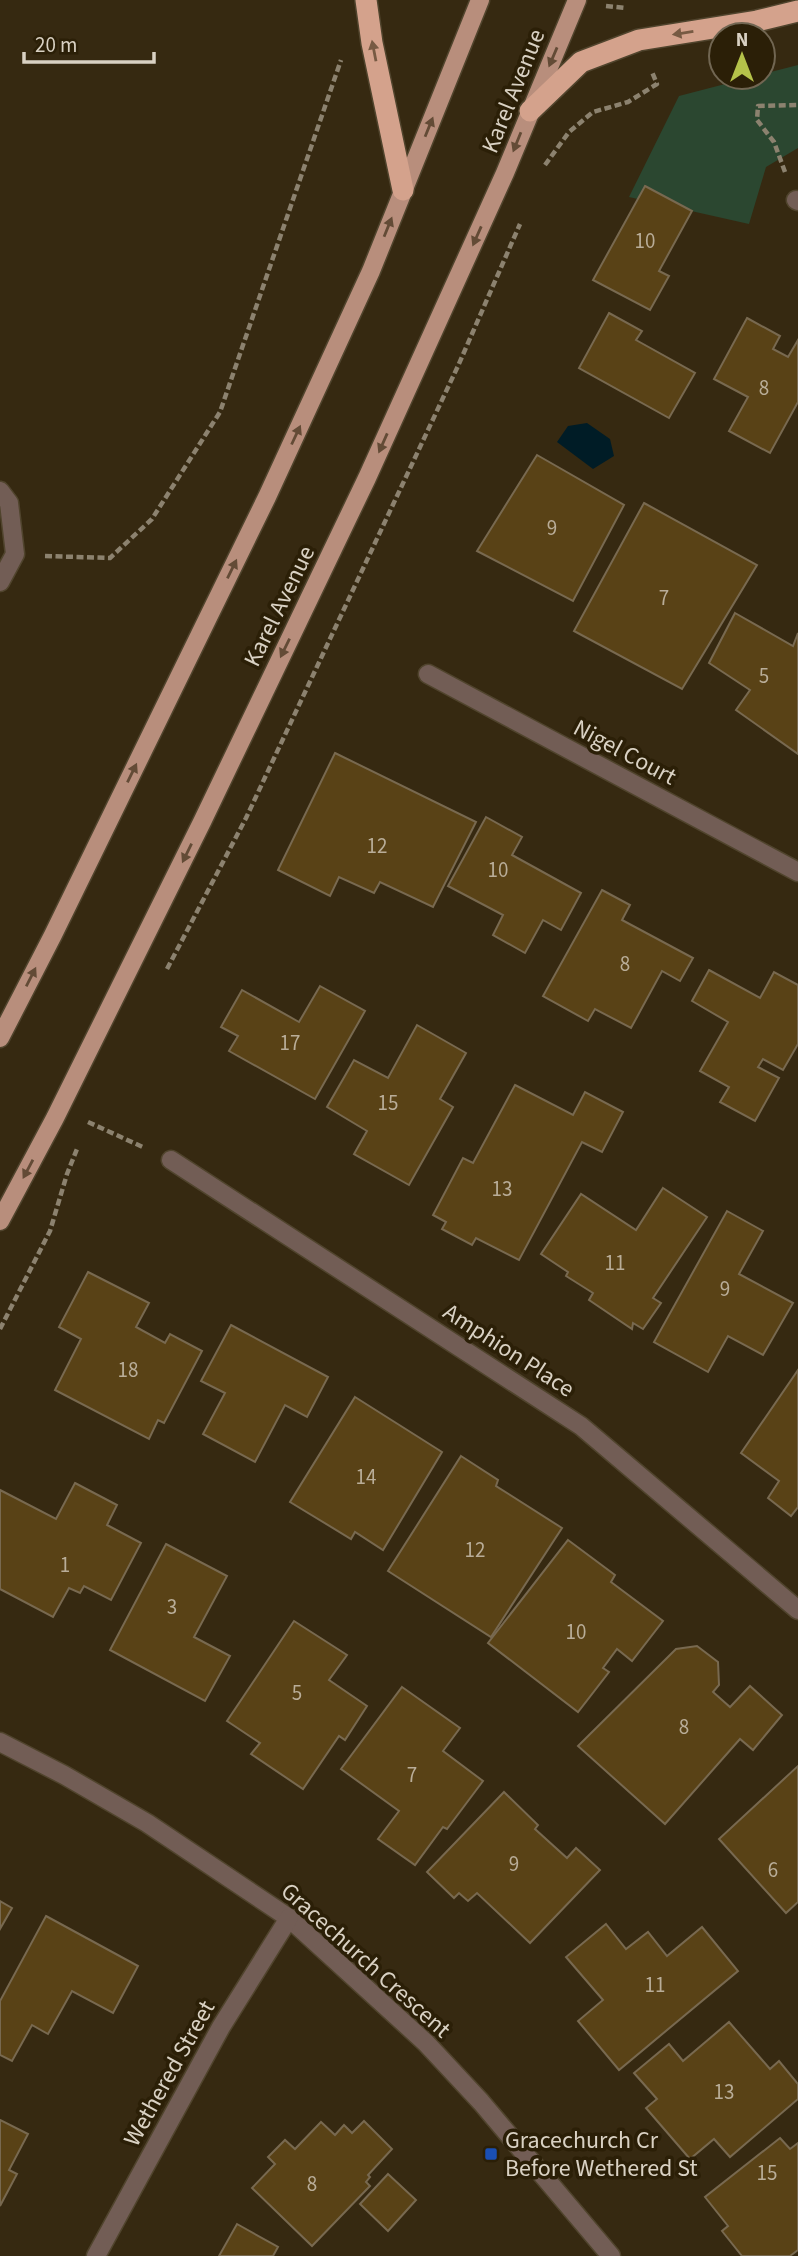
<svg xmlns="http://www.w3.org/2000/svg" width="798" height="2256" font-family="'Source Sans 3',sans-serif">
<rect width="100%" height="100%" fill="#362911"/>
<path fill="#2b4730" d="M798,65v83l-32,19 -17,57 -120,-27 50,-101 73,-19h11v-3z"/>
<path fill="#001c26" d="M587,423l23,16 4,17 -21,13 -36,-27 11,-16z"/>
<g fill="#594216" stroke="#786950" stroke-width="2">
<path d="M645,186l47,25 -33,60 10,5 -19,34 -57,-30z"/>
<path d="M609,313l33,18 -6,9 59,33 -26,45 -90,-50z"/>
<path d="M747,318l33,18 -7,13 15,8 10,-17v62l-28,51 -41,-22 19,-34 -34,-18z"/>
<path d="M537,455l87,50 -51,96 -96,-50z"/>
<path d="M644,503l113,62 -75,124 -108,-58z"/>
<path d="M735,613l58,33 5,-13v121l-62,-44 14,-20 -41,-27z"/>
<path d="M335,753l141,69 -43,85 -53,-25 -6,11 -35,-16 -9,19 -52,-26z"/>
<path d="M486,817l36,20 -10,18 69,38 -20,37 -18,-10 -18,33 -32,-18 10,-20 -55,-29z"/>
<path d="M602,890l28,15 -8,15 71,38 -13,23 -18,-10 -31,57 -36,-19 -7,12 -45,-25z"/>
<path d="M709,970l51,28 14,-26 24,13v59l-15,26 -20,-11 -5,8 21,11 -24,43 -35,-19 9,-15 -29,-16 28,-49 -36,-21z"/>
<path d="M320,986l45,25 -50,88 -86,-48 9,-15 -17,-9 21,-37 57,32z"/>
<path d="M417,1025l49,28 -26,46 13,8 -44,78 -55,-31 13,-23 -40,-24 27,-47 34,18z"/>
<path d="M515,1085l58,30 12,-23 38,20 -21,40 -20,-10 -63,118 -43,-22 -4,7 -30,-16 4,-7 -13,-7 30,-57 10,5z"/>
<path d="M663,1188l44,29 -54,81 8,5 -18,26 -10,-6 -1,6 -43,-29 4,-7 -27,-17 2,-4 -27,-18 40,-60 55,36z"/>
<path d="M727,1211l36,20 -24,43 54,29 -30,52 -35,-19 -20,36 -54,-30z"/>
<path d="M88,1272l61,31 -13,24 29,16 5,-9 32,17 -38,72 -6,-3 -9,19 -94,-49 26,-51 -22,-12z"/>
<path d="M231,1325l97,52 -21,40 -22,-12 -30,57 -52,-28 22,-41 -24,-12z"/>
<path d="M798,1370v137l-7,9 -23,-18 11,-17 -38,-28z"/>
<path d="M355,1397l87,55 -59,98 -28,-18 -4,7 -61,-37z"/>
<path d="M461,1456l37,24 -2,6 66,42 -71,109 -103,-66z"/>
<path d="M75,1483l42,22 -10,20 34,18 -30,57 -27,-14 -4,7 -11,-5 -16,29 -53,-28v-99l56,29z"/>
<path d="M568,1540l47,35 -4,7 52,39 -31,40 -15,-12 -14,19 6,4 -31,40 -90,-69z"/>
<path d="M166,1544l61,32 -33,61 36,19 -25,45 -95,-51z"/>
<path d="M294,1621l53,34 -18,25 38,26 -22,34 -6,-4 -36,53 -52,-35 9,-11 -33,-22z"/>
<path d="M697,1646l21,16 1,23 -6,7 17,15 20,-21 32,29 -29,35 -13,-11 -75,85 -87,-78 98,-97z"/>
<path d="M402,1687l58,41 -17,23 40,30 -36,48 -4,-2 -28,38 -37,-26 21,-28 -58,-42z"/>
<path d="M798,1766v136l-12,11 -67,-74z"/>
<path d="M504,1792l34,33 -3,4 32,29 9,-10 24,22 -70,73 -53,-50 -9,8 -9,-8 -5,5 -27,-26z"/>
<path d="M0,1901l12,7 -12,21z"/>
<path d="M46,1916l92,50 -25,47 -41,-22 -24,43 -16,-9 -20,36 -12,-6v-54z"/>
<path d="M606,1924l20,25 22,-17 19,24 35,-29 36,44 -119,99 -41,-49 25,-21 -37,-43z"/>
<path d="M729,2022l41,47 9,-8 19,23v15l-68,58 -16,-18 -24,20 -44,-51 11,-9 -23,-26 35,-29 14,17z"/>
<path d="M0,2120l28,14 -19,36 8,4 -17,32z"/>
<path d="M364,2121l28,28 -24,26 2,2 -4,5 4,4 -58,60 -60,-58 23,-24 -7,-7 17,-17 10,9 26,-27 14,13 9,-10 8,8z"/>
<path d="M780,2138l10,11 8,-6v107l-8,6h-48l-20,-25 6,-5 -23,-29z"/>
<path d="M388,2174l28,26 -28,31 -28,-27z"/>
<path d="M237,2224l41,23 -5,9h-54z"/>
</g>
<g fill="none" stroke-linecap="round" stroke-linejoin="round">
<defs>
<g id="minor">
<path d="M796,200l2,1"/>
<path d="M0,491l9,12 6,51 -15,28"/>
<path d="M428,674l370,198"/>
<path d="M171,1160l410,266 217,184"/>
<path d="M0,1742l64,33 83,48 142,95 137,125 55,59 130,154"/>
<path d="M96,2256l125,-229 68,-109"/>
</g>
<g id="major">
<path d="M0,1038l53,-103 214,-438 104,-226 109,-271"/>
<path d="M0,1221l55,-103 147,-296 165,-344 138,-305 72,-173"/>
</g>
<g id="highway">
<path d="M366,0l6,43 31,147"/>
<path d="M530,111l51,-49 58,-22 118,-19 41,-10"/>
</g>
</defs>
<use href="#minor" stroke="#50442d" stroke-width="21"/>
<use href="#major" stroke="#50442d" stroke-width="21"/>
<use href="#highway" stroke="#50442d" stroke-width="24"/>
<g stroke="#8c826f" stroke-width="4.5" stroke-dasharray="7 3.5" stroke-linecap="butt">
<path d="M606,6l19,2"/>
<path d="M545,165l24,-33 24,-20 35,-10 29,-18 -5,-12"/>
<path d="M785,172l-11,-30 -17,-22 1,-14 40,-1"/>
<path d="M45,556l65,2 42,-39 68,-107 121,-352"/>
<path d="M167,969l79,-151 212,-452 62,-142"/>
<path d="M88,1122l57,26"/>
<path d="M0,1329l50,-98 17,-57 10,-25"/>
</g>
<use href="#minor" stroke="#725d55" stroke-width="18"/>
<use href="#major" stroke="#b88e7c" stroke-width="18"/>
<use href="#highway" stroke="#d4a28c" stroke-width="21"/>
</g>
<defs><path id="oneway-solid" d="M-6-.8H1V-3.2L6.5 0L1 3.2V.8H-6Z" transform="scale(1.75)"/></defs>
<g fill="#775a43">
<use href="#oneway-solid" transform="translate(683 33) rotate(171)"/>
<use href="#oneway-solid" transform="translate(374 51) rotate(-101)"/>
</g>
<g fill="#634b36">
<use href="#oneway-solid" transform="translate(553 57) rotate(113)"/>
<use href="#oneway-solid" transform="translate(429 127) rotate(-68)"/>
<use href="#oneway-solid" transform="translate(517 142) rotate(112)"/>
<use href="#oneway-solid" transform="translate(388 227) rotate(-68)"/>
<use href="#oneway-solid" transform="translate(477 236) rotate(114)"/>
<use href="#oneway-solid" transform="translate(296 435) rotate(-65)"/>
<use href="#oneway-solid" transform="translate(383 443) rotate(114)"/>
<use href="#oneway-solid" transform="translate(232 569) rotate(-64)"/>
<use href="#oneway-solid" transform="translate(285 648) rotate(116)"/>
<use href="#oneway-solid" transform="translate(132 773) rotate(-64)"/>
<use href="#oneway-solid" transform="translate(187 853) rotate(116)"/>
<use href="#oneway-solid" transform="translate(31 977) rotate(-63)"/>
<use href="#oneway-solid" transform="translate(28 1169) rotate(118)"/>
</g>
<rect fill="#1a4fb4" stroke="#2b1f07" stroke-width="2.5" x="484" y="2147" width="14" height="14" rx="3.5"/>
<g text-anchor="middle" stroke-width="7" stroke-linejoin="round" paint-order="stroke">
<g font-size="21" fill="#b9ad98">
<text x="645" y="248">10</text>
<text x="764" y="395">8</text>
<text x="552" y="535">9</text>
<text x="664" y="605">7</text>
<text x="764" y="683">5</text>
<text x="377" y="853">12</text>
<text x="498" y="877">10</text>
<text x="625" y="971">8</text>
<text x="290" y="1050">17</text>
<text x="388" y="1110">15</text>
<text x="502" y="1196">13</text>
<text x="615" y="1270">11</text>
<text x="725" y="1296">9</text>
<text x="128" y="1377">18</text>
<text x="366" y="1484">14</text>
<text x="475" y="1557">12</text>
<text x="65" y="1572">1</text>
<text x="172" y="1614">3</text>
<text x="576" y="1639">10</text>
<text x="297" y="1700">5</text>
<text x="684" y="1734">8</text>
<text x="412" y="1782">7</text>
<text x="514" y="1871">9</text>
<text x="773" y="1877">6</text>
<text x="655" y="1992">11</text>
<text x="724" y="2099">13</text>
<text x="767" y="2180">15</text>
<text x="312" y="2191">8</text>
</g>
<g font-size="24" fill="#d9d1c3" stroke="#2b1f07">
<text transform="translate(513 91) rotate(-68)" y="8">Karel Avenue</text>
<text transform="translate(279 606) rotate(-64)" y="8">Karel Avenue</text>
<text transform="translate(625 752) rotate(28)" y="8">Nigel Court</text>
<text transform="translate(509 1350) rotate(33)" y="8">Amphion Place</text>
<text transform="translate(366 1960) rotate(42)" y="8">Gracechurch Crescent</text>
<text transform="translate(169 2073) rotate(-61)" y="8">Wethered Street</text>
</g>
<g font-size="24" fill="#d9d1c3" stroke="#2b1f07" text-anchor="start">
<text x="505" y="2148">Gracechurch Cr<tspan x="505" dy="28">Before Wethered St</tspan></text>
</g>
</g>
<g transform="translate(742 56)"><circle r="33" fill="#2b1f07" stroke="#716652" stroke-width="2"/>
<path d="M0-5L12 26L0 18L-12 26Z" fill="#b5c24a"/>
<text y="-10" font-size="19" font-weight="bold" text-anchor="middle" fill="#d9d1c3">N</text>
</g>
<path d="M24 52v10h130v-10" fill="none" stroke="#d9d1c3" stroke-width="3.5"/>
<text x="35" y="52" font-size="21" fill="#d9d1c3" stroke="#2b1f07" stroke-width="5" paint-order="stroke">20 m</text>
</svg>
